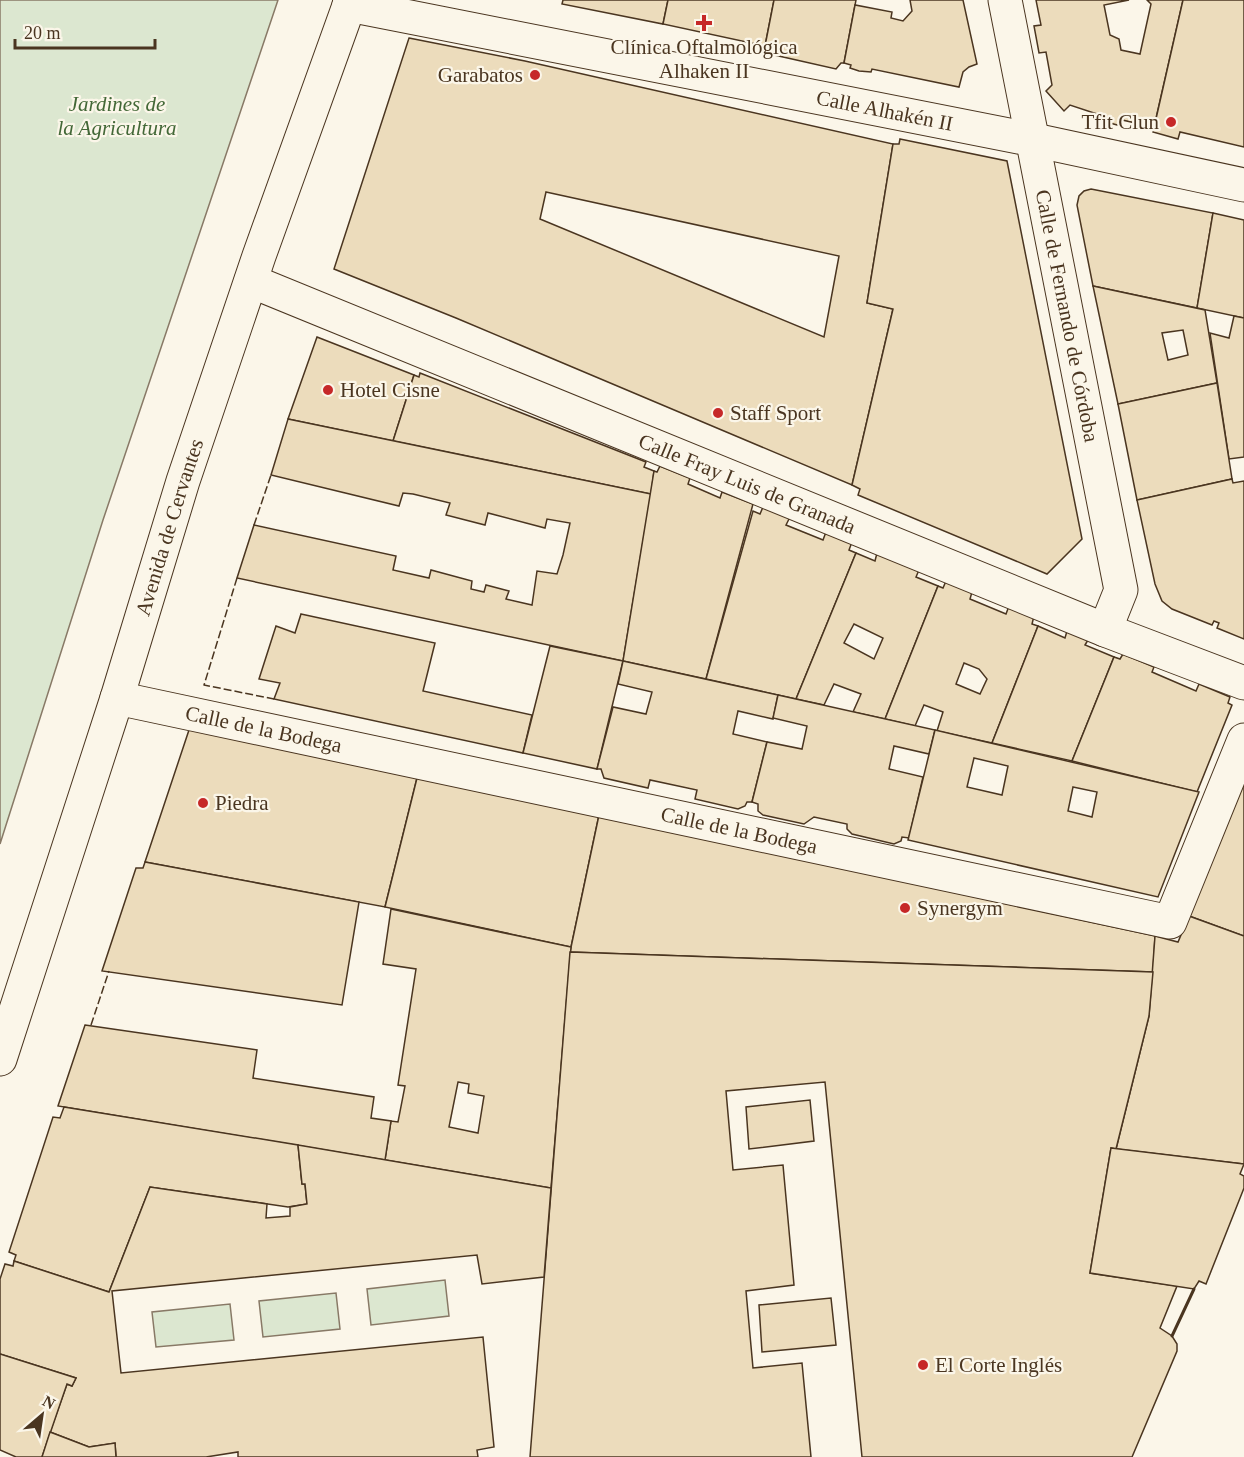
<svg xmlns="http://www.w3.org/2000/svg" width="1244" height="1457" font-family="'Times New Roman',serif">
<rect width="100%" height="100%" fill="#fbf6e9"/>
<g fill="#dce7d0" stroke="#887966" stroke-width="1.5">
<path d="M0,0h278l-175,520 -103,324z"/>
<path d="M445,1280l4,36 -78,9 -4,-36z"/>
<path d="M336,1293l4,36 -77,8 -4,-36z"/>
<path d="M230,1304l4,36 -78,7 -4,-35z"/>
</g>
<g fill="#ecdcbc" stroke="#4a3520" stroke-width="1.5" fill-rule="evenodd">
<path d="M563,0h105l-5,24 -101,-20z"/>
<path d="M668,0h106l-9,46 -102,-22z"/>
<path d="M774,0h82l-12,63h-3l-5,6 -66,-15 -3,-4 1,-3 -3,-1z"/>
<path d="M910,0h53l14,64 -8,3 -6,5 -4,15 -87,-18 -1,3 -12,-1 -9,-3 1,-3 -7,-2 11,-58 37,7 -1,6 12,3 9,-10z"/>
<path d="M1036,0h93l-25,5 6,30 9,4 2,11 19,4 11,-50 -4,-4h36l-29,127 -32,-7 -1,6 -26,-7 2,-5 -27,-9 -6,6 -18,-20 6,-6 -6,-33 -7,1 -5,-27 7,-1z"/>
<path d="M1183,0h61v147l-64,-15 -2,7 -25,-7z"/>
<path d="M409,38l116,23 368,83 -26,159 26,6 -41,176 -396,-167 -122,-49zM546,192l293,64 -15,81 -284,-118z"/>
<path d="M900,139l107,22 75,378 -35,35 -189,-79 2,-6 -8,-4 41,-176 -26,-6 26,-159h6z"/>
<path d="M1091,189l122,24 -16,95 -104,-22 -16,-81 2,-9 5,-5z"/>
<path d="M1213,213l31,7v98l-47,-10z"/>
<path d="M1093,286l112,24 12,73 -99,21zM1183,330l5,25 -20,5 -6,-27z"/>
<path d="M1234,316l10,2v139l-15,2 -19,-126 19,5z"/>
<path d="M317,337l97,38 -21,66 -105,-22z"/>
<path d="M420,373l226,89 -2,5 10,4 -3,23 -258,-53 21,-66 5,2z"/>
<path d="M1217,383l15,96 -95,21 -19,-96z"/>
<path d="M288,419l363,75 -28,167 -386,-83 17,-53 142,31 -3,14 36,8 2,-8 41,11 -1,8 13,3 2,-7 23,6 -3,8 26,6 5,-34 20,3 6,-19 7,-32 -23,-4 -2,9 -57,-15 -3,12 -39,-10 4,-12 -37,-9 -10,-1 -4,13 -128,-31z"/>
<path d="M660,466l30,12 -2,6 32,14 2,-6 31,12 -47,175 -83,-18 31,-190 3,1z"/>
<path d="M1232,479l1,4 11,-2v158l-27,-11 2,-5 -5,-2 -2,4 -40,-16 -10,-8 -7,-17 -18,-84z"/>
<path d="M763,507l27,10 -4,8 37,15 3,-8 26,10 -3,8 7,3 -60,146 -90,-20 47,-168 7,3z"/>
<path d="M856,553l19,8 2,-8 42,17 -3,7 22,9 -53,133 -32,-7 8,-18 -27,-10 -10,21 -28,-6zM854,624l29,14 -9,21 -30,-16z"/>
<path d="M946,581l26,11 -2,7 36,15 3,-8 25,10 -2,8 6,2 -46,117 -55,-12 6,-19 -19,-7 -9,21 -30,-7 53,-133 5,2zM964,663l15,6 8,10 -7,15 -24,-10z"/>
<path d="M301,614l134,29 -12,48 109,24 -9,38 -249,-54 6,-16 -21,-4 17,-53 19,7z"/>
<path d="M1038,626l27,12 2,-7 21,9 -3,5 29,12 -42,104 -80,-18z"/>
<path d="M550,646l73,15 -26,108 -74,-16z"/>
<path d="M1123,654l31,13 -2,5 44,19 3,-7 31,13 -2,6 4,2 -35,87 -125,-31 42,-104 6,2z"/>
<path d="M623,661l155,34 -5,24 -35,-8 -5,23 34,8 -15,60h-5l-2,4 -7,3 -43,-10 2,-9 -47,-10 -2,8 -44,-10 -3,-9h-4l16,-62 33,7 6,-22 -34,-8z"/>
<path d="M778,695l157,35 -6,24 -35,-8 -5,23 34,8 -14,61 -7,-1 -1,4 -7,3 -42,-10 -5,-5v-5l-33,-7 -10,7 -41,-9 -5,-4v-7l-6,-2 15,-60 35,7 5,-23 -34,-8z"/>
<path d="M191,724l227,50 -33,133 -240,-45z"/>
<path d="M935,730l264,62 -41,105 -250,-57zM974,758l34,8 -6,29 -35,-8zM1073,787l24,5 -5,25 -24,-6z"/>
<path d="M418,774l181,41 -28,132 -186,-40z"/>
<path d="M1244,782v154l-55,-20z"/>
<path d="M599,815l556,121 -2,36 -583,-20z"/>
<path d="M145,862l214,40 -17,103 -240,-34 34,-103h7z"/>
<path d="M391,909l180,38 -20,241 -166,-28 6,-39 7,1 7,-36 -7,-1 18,-116 -33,-5zM458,1082l11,2 -1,9 16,3 -6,37 -29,-6z"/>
<path d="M1189,916l55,20v228l-128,-15 33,-133 6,-80 23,6z"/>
<path d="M570,952l583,20 -4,44 -33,133 -5,-1 -21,125 87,13 -17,42 12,8 5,8v7l-45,106h-270l-37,-375 -99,9 7,79 50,-5 11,120 -48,6 7,77 49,-5 9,94h-281z"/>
<path d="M85,1025l172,25 -4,28 121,19 -3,21 20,3 -6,39 -327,-54z"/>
<path d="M810,1100l4,41 -65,8 -3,-42z"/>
<path d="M64,1107l234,38 4,39h3l2,20 -19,3 -138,-20 -41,105 -95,-31 2,-6 -7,-3 44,-135 7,1z"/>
<path d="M298,1145l253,43 -7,89 -62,7 -5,-29 -365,36 9,82 362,-36 11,110 -17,3 1,7h-240v-5l-32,5h-90l-1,-14 -26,4 -39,-15 17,-48 5,2 4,-8 -76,-24v-75l5,-15 8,2 1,-5 95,31 41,-105 117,17 -1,14 24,-2v-9l17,-3 -2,-20h-3z"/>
<path d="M1111,1148l133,16 -4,10 4,2v12l-38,96 -7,-3 -5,8 -104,-16z"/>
<path d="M831,1298l5,47 -74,7 -3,-47z"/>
<path d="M0,1354l76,24 -4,8 -5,-2 -25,73h-26l-16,-7z"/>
<path d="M50,1432l39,15 26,-4 1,14h-74z"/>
</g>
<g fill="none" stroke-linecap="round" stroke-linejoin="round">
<defs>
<g id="minor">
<path id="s1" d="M1005,0l116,590 -16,40"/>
<path id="s2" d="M349,5l685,135 210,45"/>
<path id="s3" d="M251,281l854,349 139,53"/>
<path id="s4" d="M117,698l1053,224 74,-182"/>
</g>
<g id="major">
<path id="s5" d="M0,1059l117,-361 66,-217 76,-225 92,-256"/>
</g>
</defs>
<use href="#minor" stroke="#4a3520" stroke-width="35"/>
<use href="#major" stroke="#4a3520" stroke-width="35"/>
<use href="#minor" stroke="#fbf6e9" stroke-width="33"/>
<use href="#major" stroke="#fbf6e9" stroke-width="33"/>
<g stroke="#4a3520" stroke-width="1.5" stroke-dasharray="8 3" stroke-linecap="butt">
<path d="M254,525l17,-50"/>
<path d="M237,578l-33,107 70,14"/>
<path d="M91,1025l18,-54"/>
</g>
<path stroke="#4a3520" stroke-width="3" d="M1172,1336l22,-47"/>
</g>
<g fill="#c62828" stroke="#fbf6e9" stroke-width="2">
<path d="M701 14h6v6h6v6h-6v6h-6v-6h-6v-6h6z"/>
<circle cx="535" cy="75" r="6"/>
<circle cx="1171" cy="122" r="6"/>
<circle cx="328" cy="390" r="6"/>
<circle cx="718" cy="413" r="6"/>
<circle cx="203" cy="803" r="6"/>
<circle cx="905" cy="908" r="6"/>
<circle cx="923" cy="1365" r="6"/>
</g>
<g text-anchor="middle" stroke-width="4.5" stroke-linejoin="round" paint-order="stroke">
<g font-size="21" fill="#4a3520" stroke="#fbf6e9" text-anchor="start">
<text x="704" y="54" text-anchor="middle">Clínica Oftalmológica<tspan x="704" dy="24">Alhaken II</tspan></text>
<text x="523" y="82" text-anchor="end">Garabatos</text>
<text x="1159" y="129" text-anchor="end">Tfit Clun</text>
<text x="340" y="397">Hotel Cisne</text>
<text x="730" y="420">Staff Sport</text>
<text x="215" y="810">Piedra</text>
<text x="917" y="915">Synergym</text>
<text x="935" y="1372">El Corte Inglés</text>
</g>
<g font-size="21" font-style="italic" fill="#436837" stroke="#fbf6e9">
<text x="117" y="111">Jardines de<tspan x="117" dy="24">la Agricultura</tspan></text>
</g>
<g font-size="21" fill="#4a3520" stroke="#fbf6e9">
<text dy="7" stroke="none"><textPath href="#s2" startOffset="546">Calle Alhakén II</textPath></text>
<text dy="7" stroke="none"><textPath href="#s1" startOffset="322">Calle de Fernando de Córdoba</textPath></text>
<text dy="7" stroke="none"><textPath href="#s3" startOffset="536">Calle Fray Luis de Granada</textPath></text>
<text dy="7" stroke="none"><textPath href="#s5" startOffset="558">Avenida de Cervantes</textPath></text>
<text dy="7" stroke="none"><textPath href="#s4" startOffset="150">Calle de la Bodega</textPath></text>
<text dy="7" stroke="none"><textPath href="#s4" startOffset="636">Calle de la Bodega</textPath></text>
</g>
</g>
<g transform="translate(42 1415) rotate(29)" stroke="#fbf6e9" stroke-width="4.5" paint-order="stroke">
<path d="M0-4.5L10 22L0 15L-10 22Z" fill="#4a3520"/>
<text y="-9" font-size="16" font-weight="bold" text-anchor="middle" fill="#4a3520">N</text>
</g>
<path d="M15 39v9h140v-9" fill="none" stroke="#4a3520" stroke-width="3"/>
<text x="24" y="39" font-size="18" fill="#4a3520" stroke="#fbf6e9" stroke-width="4.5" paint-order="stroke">20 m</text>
</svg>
